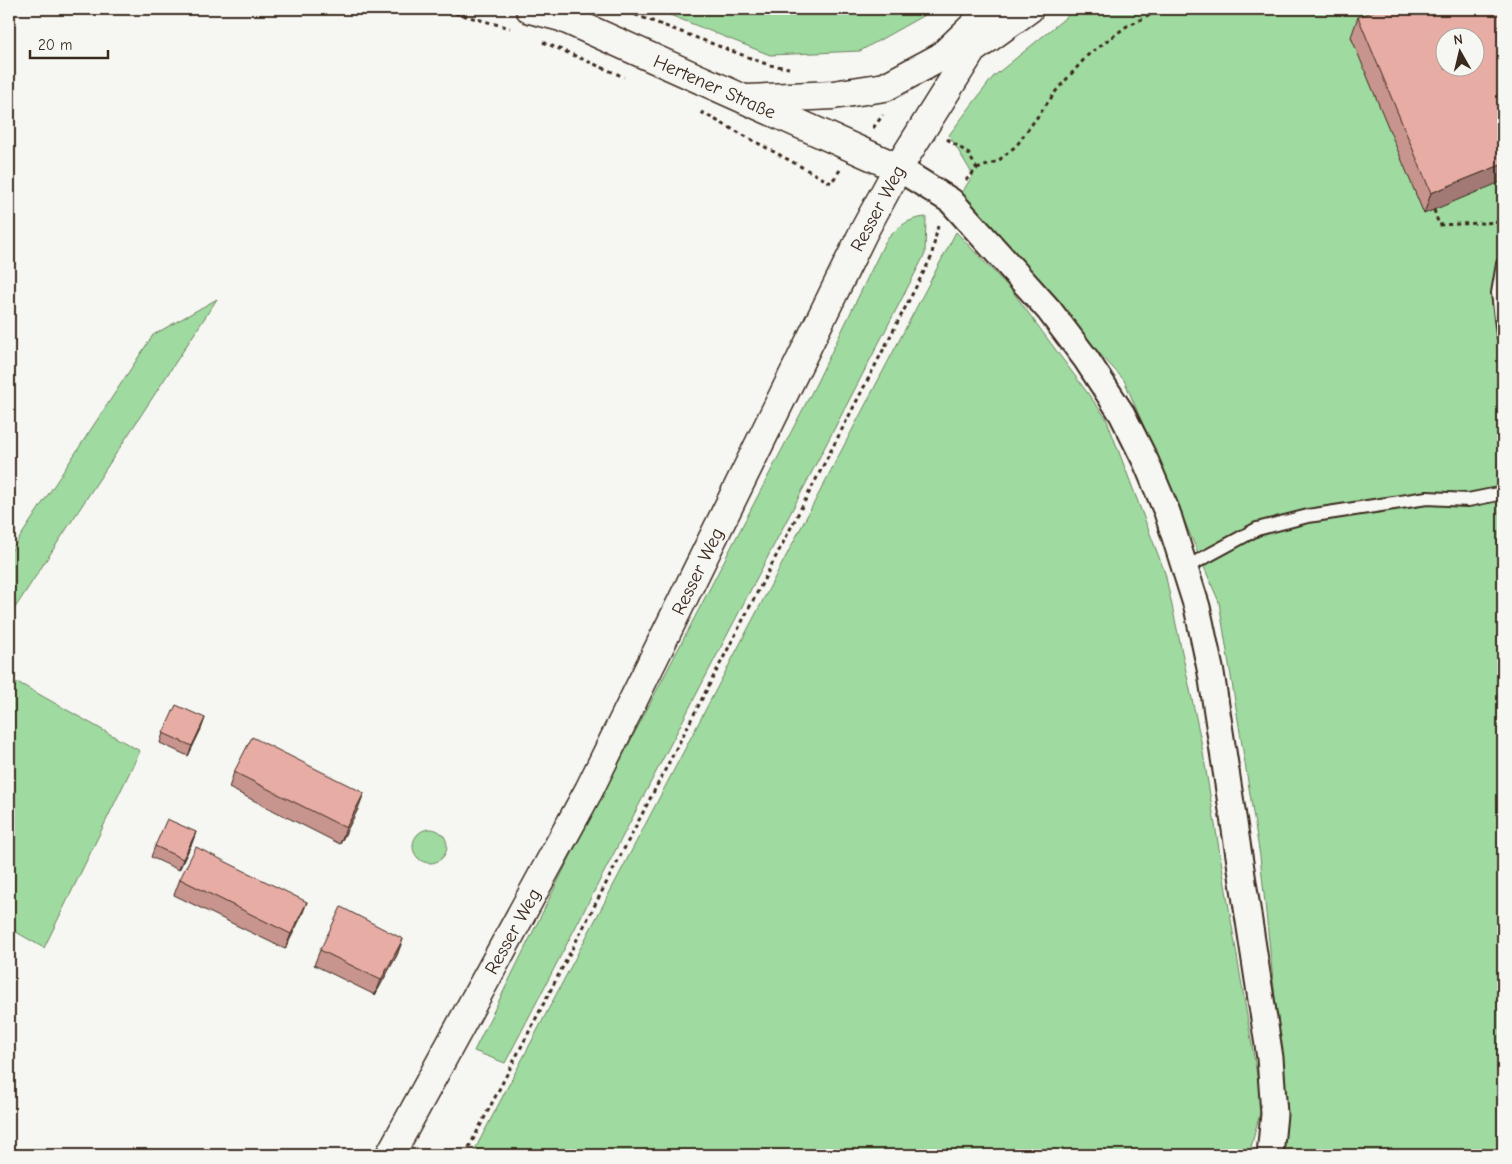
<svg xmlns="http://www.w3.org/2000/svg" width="1512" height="1164" font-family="'Comic Neue',sans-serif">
<rect width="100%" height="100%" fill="#f6f6f2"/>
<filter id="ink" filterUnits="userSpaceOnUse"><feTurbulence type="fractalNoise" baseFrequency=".02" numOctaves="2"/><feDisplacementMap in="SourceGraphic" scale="10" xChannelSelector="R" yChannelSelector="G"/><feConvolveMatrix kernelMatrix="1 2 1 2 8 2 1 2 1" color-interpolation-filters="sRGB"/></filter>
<g filter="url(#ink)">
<g fill="#9fdaa0" stroke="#6d825f" fill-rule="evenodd">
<path d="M655,9h280l-75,42 -90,4z"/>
<path d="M1076,9h427v1146h-225l9,-43 -27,-256 -41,-254 -95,-222 -166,-181 15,-24 -24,-40 44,-58zM1444,38h30v30h-30z"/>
<path d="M926,217l-1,37 -420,809 -31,-12 92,-186 249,-479 70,-144c11,-14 23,-24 41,-25z"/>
<path d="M956,232l57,60 93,126 59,155 36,168 61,364 -13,50h-777z"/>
<path d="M217,299l-208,318v-63l144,-219z"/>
<path d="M19,683l121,68 -96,197 -35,-20v-243z"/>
<circle cx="430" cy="846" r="17"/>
</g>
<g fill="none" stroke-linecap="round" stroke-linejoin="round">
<defs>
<g id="lane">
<path d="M1503,264l-5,29 5,42"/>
<path d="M1185,568l72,-39 51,-13 119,-18 41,2 35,-7"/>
</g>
<path id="street" d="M898,168l53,33 98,109 37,49 36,55 24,48 21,50 30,95 14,66 59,385 4,56 -4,41"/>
<g id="secondary">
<path d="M530,9l31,8 337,151"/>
<path d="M748,99l85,-4 52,-8 56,-30 50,-48"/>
<path d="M390,1155l199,-365 275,-559 34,-63 74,-118 57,-41"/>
</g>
</defs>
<use href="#lane" stroke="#3b2a1e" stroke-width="16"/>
<use href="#street" stroke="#3b2a1e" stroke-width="29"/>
<use href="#secondary" stroke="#3b2a1e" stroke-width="31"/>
<g stroke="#3b2a1e" stroke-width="3" stroke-dasharray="4 4" stroke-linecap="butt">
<path d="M440,9l70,19"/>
<path d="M620,9l149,56 20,3"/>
<path d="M543,42l81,35"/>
<path d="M701,112l130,71 9,-13"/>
<path d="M873,128l10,-13"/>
<path d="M947,139l21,14 9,16 -11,11"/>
<path d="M977,169l21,-8 19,-16 39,-54 32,-36 39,-29 36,-17"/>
<path d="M1434,210l5,15 64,-3"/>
<path d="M465,1155l466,-897 7,-32"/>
</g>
<use href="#lane" stroke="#f6f6f2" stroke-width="12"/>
<use href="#street" stroke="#f6f6f2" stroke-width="25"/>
<use href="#secondary" stroke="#f6f6f2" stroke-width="28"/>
</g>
<g fill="#c7958e" stroke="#3b2a1e">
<path d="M1503,9l-79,205 -73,-177 7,-20z"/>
<path d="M205,718l-4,11 -13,27 -28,-13 3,-10z"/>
<path d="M234,772l124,37 -18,35 -111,-56z"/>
<path d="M196,832l-4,11 -13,27 -28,-13 4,-11z"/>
<path d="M180,879l127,23 -6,15 -16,32 -111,-54z"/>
<path d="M403,939l-6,16 -22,40 -61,-30 6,-15z"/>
</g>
<g fill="#a27974" stroke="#3b2a1e">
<path d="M1503,164v17l-79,33 7,-21z"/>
<path d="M205,718l-4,11 -13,27 4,-10z"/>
<path d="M364,793l-6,16 -18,35 6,-16z"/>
<path d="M196,832l-4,11 -13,27 4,-11z"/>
<path d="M307,902l-6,15 -16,32 6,-15z"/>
<path d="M403,939l-6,16 -22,40 6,-15z"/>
</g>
<g fill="#e7ada5" stroke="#3b2a1e" fill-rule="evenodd">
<path d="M1379,9h124v155l-72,29 -73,-176zM1444,38h30v30h-30z"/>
<path d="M176,705l29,13 -13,28 -29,-13z"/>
<path d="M252,737l112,56 -18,35 -112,-56z"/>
<path d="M167,819l29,13 -13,27 -28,-13z"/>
<path d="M196,847l111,55 -16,32 -111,-55z"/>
<path d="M341,907l62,32 -22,41 -61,-30z"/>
</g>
</g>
<g text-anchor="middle" stroke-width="5" stroke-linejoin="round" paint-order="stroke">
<g font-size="19" fill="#3b2a1e" stroke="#f6f6f2">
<text transform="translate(715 86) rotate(24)" y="7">Hertener Straße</text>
<text transform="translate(877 208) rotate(-62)" y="7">Resser Weg</text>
<text transform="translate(697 571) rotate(-64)" y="7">Resser Weg</text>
<text transform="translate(512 931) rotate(-61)" y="7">Resser Weg</text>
</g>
</g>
<rect width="1512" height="1164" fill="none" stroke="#f6f6f2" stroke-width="30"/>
<rect x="15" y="15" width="1482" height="1134" fill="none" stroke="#3b2a1e" stroke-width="2" filter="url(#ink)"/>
<g transform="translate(1460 52) rotate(352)"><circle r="24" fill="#f6f6f2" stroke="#aba49d"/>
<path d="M0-4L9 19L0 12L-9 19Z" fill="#3b2a1e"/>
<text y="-8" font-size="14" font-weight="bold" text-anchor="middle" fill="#3b2a1e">N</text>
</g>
<path d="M30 50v8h78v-8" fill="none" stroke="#3b2a1e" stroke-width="2.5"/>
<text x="38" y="50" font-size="15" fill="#3b2a1e" stroke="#f6f6f2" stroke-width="4" paint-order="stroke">20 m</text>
</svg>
